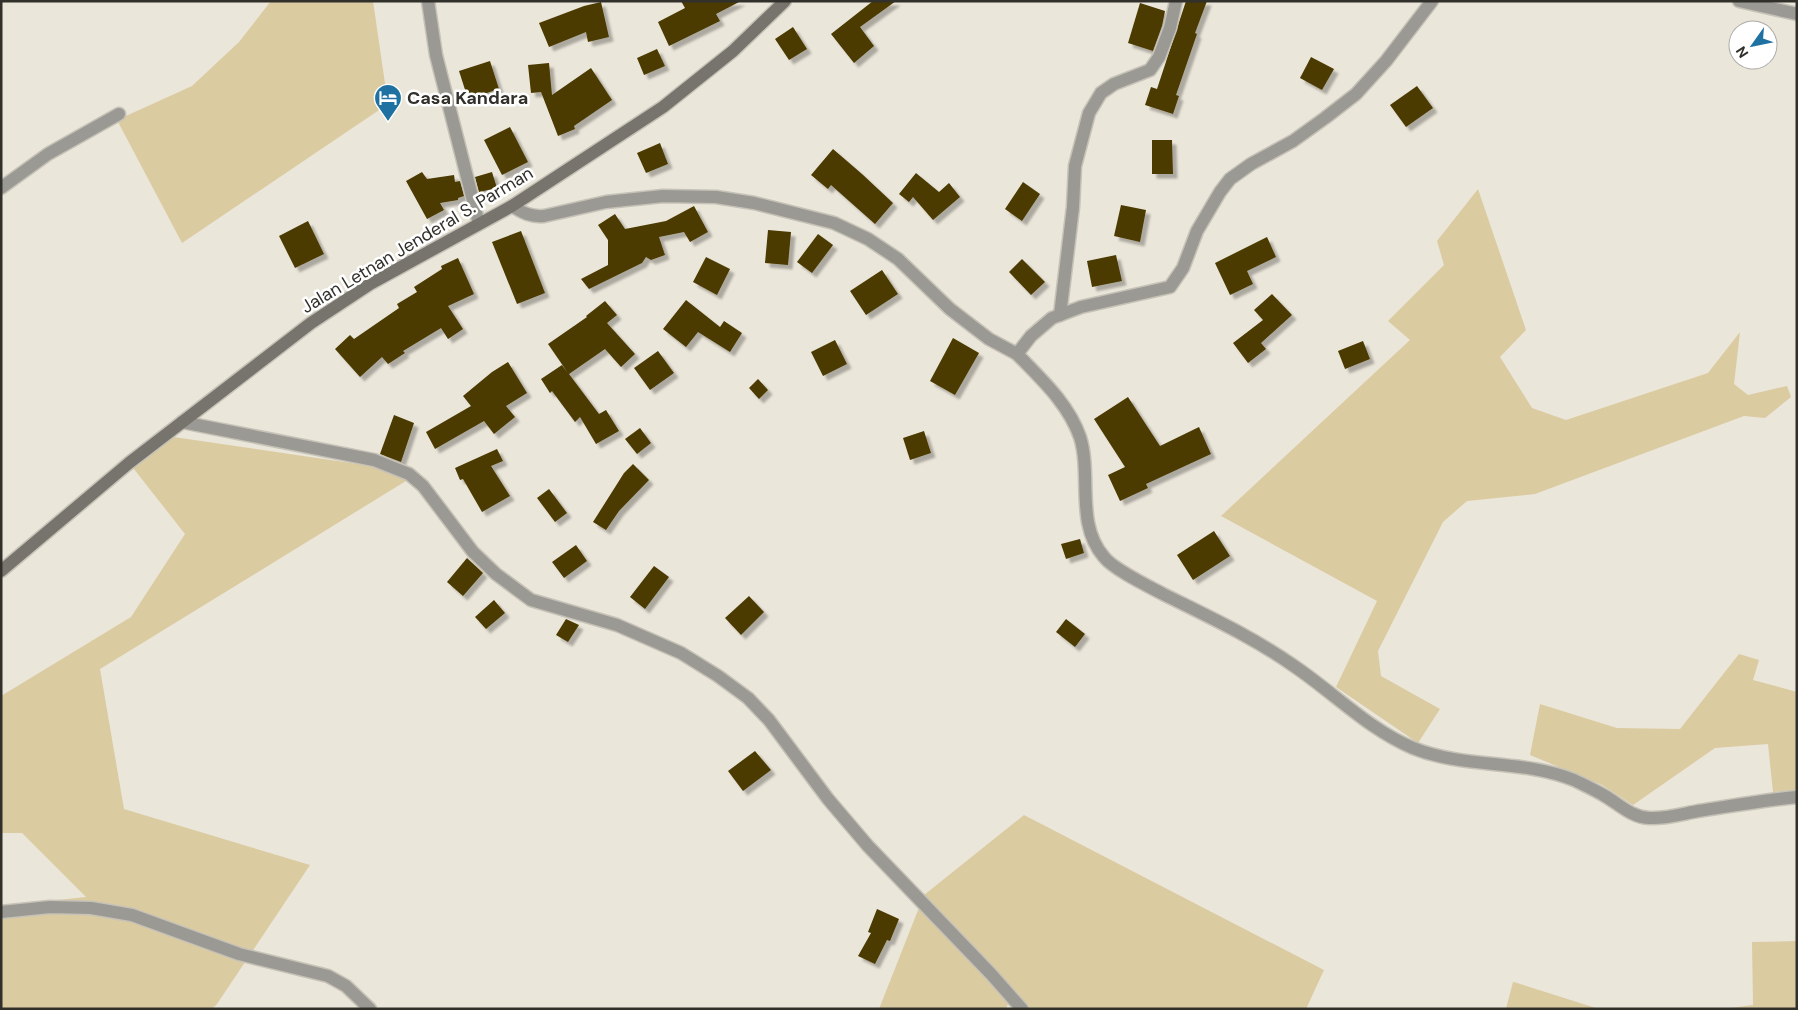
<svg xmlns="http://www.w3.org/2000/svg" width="1798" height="1010" font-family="'DM Sans',sans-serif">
<defs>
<filter id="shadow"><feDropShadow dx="4.5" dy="4.5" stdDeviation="1" flood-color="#0004"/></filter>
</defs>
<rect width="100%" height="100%" fill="#ebe6da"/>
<g fill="#dbcba1">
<path d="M271,1h102l15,103 -206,139 -65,-123 75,-34 47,-44z"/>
<path d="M1478,189l48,141 -26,27 32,51 34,12 142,-47 32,-41 -6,52 14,11 39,-9 4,11 -26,21 -21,-2 -209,78 -68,7 -24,21 -65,129 3,25 59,33 -22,34 -82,-56 41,-86 -156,-85 189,-176 -22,-19 56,-56 -7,-24z"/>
<path d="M160,435l259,38 -319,196 24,140 186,56 -93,139 -5,5h-211v-103l85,-9 -64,-64h-21v-137l130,-79 54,-83 -59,-75z"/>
<path d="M1739,654l20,6 -6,20 44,12v98l-24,2 -5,-48 -53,4 -82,57 -31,-20 -72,-30 10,-51 77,24 63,1z"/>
<path d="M1024,815l300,155 -18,39h-279l-14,-18 -7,18h-127l45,-114z"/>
<path d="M1797,941v68h-74l30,-4 -1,-63z"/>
<path d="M1513,982h1l85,27h-93z"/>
</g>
<g fill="#4b3a00" filter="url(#shadow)">
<path d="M681,1h60l-25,13 4,7 -51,25 -11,-24 27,-14z"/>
<path d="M873,1h23l-36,26 14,19 -20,17 -23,-29z"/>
<path d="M1186,1h21l-12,32 2,1 -21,61 3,1 -6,18 -28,-9 6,-18 6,2z"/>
<path d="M601,2l8,35 -21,5 -2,-10 -37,15 -10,-24 45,-17z"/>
<path d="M1140,3l25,8 -3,15 -9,25 -25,-8z"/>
<path d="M793,27l14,22 -18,11 -14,-21z"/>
<path d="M657,49l8,17 -21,9 -7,-17z"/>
<path d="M1311,57l23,12 -12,21 -22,-12z"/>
<path d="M490,61l9,28 -31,10 -9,-28z"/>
<path d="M549,63l3,32 39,-27 21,32 -38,26 1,3 -17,7 -17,-44 -10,1 -3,-28z"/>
<path d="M1417,86l16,22 -27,19 -16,-22z"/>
<path d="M510,127l18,35 -26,13 -18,-35z"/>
<path d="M1152,140h20l1,34h-21z"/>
<path d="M660,143l8,21 -22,9 -9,-20z"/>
<path d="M833,149l29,25 31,29 -18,21 -44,-39 -3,4 -17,-14z"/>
<path d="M422,172l5,7 27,-4 1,7 5,-1 4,15 -6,2v2l-18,3 4,7 -17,9 -21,-38z"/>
<path d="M492,172l5,16 -18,4 -4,-15z"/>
<path d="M916,173l23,19 10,-9 11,14 -27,23 -20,-23 -4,5 -10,-8z"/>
<path d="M1023,182l17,12 -18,27 -17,-12z"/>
<path d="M1121,205l25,5 -6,32 -26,-6z"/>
<path d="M694,206l14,26 -18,10 -6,-10 -25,5 6,18 -14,5 -5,-3 -4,6 -53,26 -8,-10 27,-14v-25l-10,-15 17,-11 10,15 41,-8z"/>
<path d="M308,221l16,33 -29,14 -16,-32z"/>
<path d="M768,230l23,2 -3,33 -23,-2z"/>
<path d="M521,231l24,62 -28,11 -25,-62z"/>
<path d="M818,234l15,11 -21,28 -15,-11z"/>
<path d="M1267,237l9,20 -29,14 6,13 -23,11 -15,-32z"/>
<path d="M1116,255l6,26 -30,6 -5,-26z"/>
<path d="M706,257l24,12 -13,26 -24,-13z"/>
<path d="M458,258l16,36 -26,12 15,23 -15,10 -7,-11 -38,23 2,2 -17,11 -6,-7 -22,20 -25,-28 15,-14 4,4 45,-31 -2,-4 20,-12 -3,-5 28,-18 -1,-3z"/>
<path d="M1022,259l23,23 -14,13 -22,-23z"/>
<path d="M882,270l16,24 -32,21 -16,-24z"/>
<path d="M1272,294l20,21 -31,28 5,6 -18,14 -15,-20 30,-23 -9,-10z"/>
<path d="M686,300l34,27 4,-6 18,12 -12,19 -32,-20 -12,15 -23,-18z"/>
<path d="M605,301l12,14 -10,8 28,31 -14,13 -16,-18 -36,25 30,40 7,-4 13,21 -23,13 -16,-27 -5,5 -23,-31 -2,2 -9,-14 21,-14 6,8 -20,-29 39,-27 -1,-1z"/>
<path d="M953,338l26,15 -24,42 -25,-14z"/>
<path d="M835,340l12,24 -24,12 -12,-24z"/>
<path d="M1363,341l7,18 -25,10 -7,-18z"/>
<path d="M658,351l16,22 -24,17 -16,-22z"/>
<path d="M508,362l19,31 -21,13 9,11 -21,17 -10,-13 -49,28 -9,-17 45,-26 -8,-10 29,-24z"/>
<path d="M758,379l10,11 -9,9 -10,-11z"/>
<path d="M1128,397l32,49 39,-19 12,27 -65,30 2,4 -28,13 -12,-26 17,-8 -31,-48z"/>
<path d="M394,415l20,8 -13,39 -21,-8z"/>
<path d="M640,428l11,15 -14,11 -12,-15z"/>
<path d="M924,431l7,22 -21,7 -7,-22z"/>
<path d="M497,449l6,12 -12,5 19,30 -28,16 -19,-33 -3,1 -5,-12z"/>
<path d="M633,464l16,16 -30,31 -13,19 -13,-8 31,-49z"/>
<path d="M549,489l18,24 -12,9 -18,-24z"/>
<path d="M1214,531l16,25 -37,24 -16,-25z"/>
<path d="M1080,539l4,14 -18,6 -5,-15z"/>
<path d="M576,545l11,16 -23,17 -12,-16z"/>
<path d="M467,558l16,15 -20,23 -16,-14z"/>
<path d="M654,566l15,11 -24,32 -15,-12z"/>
<path d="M749,596l15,16 -23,23 -16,-17z"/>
<path d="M494,600l11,13 -19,16 -11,-12z"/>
<path d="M566,619l13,6 -11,17 -12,-7z"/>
<path d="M1066,619l19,15 -10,13 -19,-15z"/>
<path d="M755,751l16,19 -28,21 -15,-20z"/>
<path d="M877,909l22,10 -9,22 -3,-1 -12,24 -17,-8 13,-23 -3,-1z"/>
</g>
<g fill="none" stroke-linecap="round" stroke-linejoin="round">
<defs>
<g id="street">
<path d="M428,1l8,54 43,169"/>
<path d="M1739,1l58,13"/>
<path d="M1,188l47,-34 71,-40"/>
<path d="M512,206c11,7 19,11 32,10l62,-14 57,-6 53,1 38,6 80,20 34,16 30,20 52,50 39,30 28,15 14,-18 21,-18 29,-11 89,-20 13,-19 14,-37 23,-39 10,-13 21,-15 42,-23 32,-23 31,-24 30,-33 46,-60"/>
<path d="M1060,315l13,-108 2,-41 14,-53 12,-20 13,-9 36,-14 9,-13 11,-29 6,-27"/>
<path d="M1017,354c24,25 51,49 63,83 12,38 -5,87 24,120 9,12 44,29 59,37 44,22 90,43 131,72 40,27 74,63 119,82 52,21 109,11 161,32 10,5 21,10 31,16 14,8 26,21 44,22 16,1 33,-4 49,-7 33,-5 66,-11 99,-14"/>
<path d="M182,422l192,38 35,14 14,12 50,66 23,22 35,26 86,25 64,28 37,23 30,22 21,22 59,79 40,47 123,128 31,35"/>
<path d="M1,912l49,-5 41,1 41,7 107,39 89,22 18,10 24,23"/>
</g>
<path id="secondary" d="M1,571l128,-108 182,-140 59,-39 142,-78 151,-99 70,-56 52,-50"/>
</defs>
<use href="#street" stroke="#c6c2b7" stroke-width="15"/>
<use href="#secondary" stroke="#c6c2b7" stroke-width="15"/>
<use href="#street" stroke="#9b9994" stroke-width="12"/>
<use href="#secondary" stroke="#77746d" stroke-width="12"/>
</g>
<defs>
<symbol id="hotel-pin" viewBox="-11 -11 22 30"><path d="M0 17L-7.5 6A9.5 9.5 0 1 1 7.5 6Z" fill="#1f71a2" stroke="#fff"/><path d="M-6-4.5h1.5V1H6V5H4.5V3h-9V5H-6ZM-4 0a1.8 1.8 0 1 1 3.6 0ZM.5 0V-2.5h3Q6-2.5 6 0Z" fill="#fff"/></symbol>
</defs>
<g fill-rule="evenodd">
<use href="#hotel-pin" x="372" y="82" width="32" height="43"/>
</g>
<g text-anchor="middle" stroke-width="5" stroke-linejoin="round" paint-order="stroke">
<g font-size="18" font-weight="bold" fill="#31302b" stroke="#fff" text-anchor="start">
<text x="407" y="104">Casa Kandara</text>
</g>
<g font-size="18" fill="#31302b" stroke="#fff">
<text transform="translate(417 240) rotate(-31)" y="6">Jalan Letnan Jenderal S. Parman</text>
</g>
</g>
<rect width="1798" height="1010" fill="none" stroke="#31302b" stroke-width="5"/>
<g transform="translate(1753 45) rotate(237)"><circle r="24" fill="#ffffff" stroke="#adacaa"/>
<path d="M0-4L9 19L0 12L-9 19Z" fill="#1f71a2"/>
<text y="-8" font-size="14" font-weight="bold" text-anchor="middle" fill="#31302b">N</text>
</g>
</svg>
